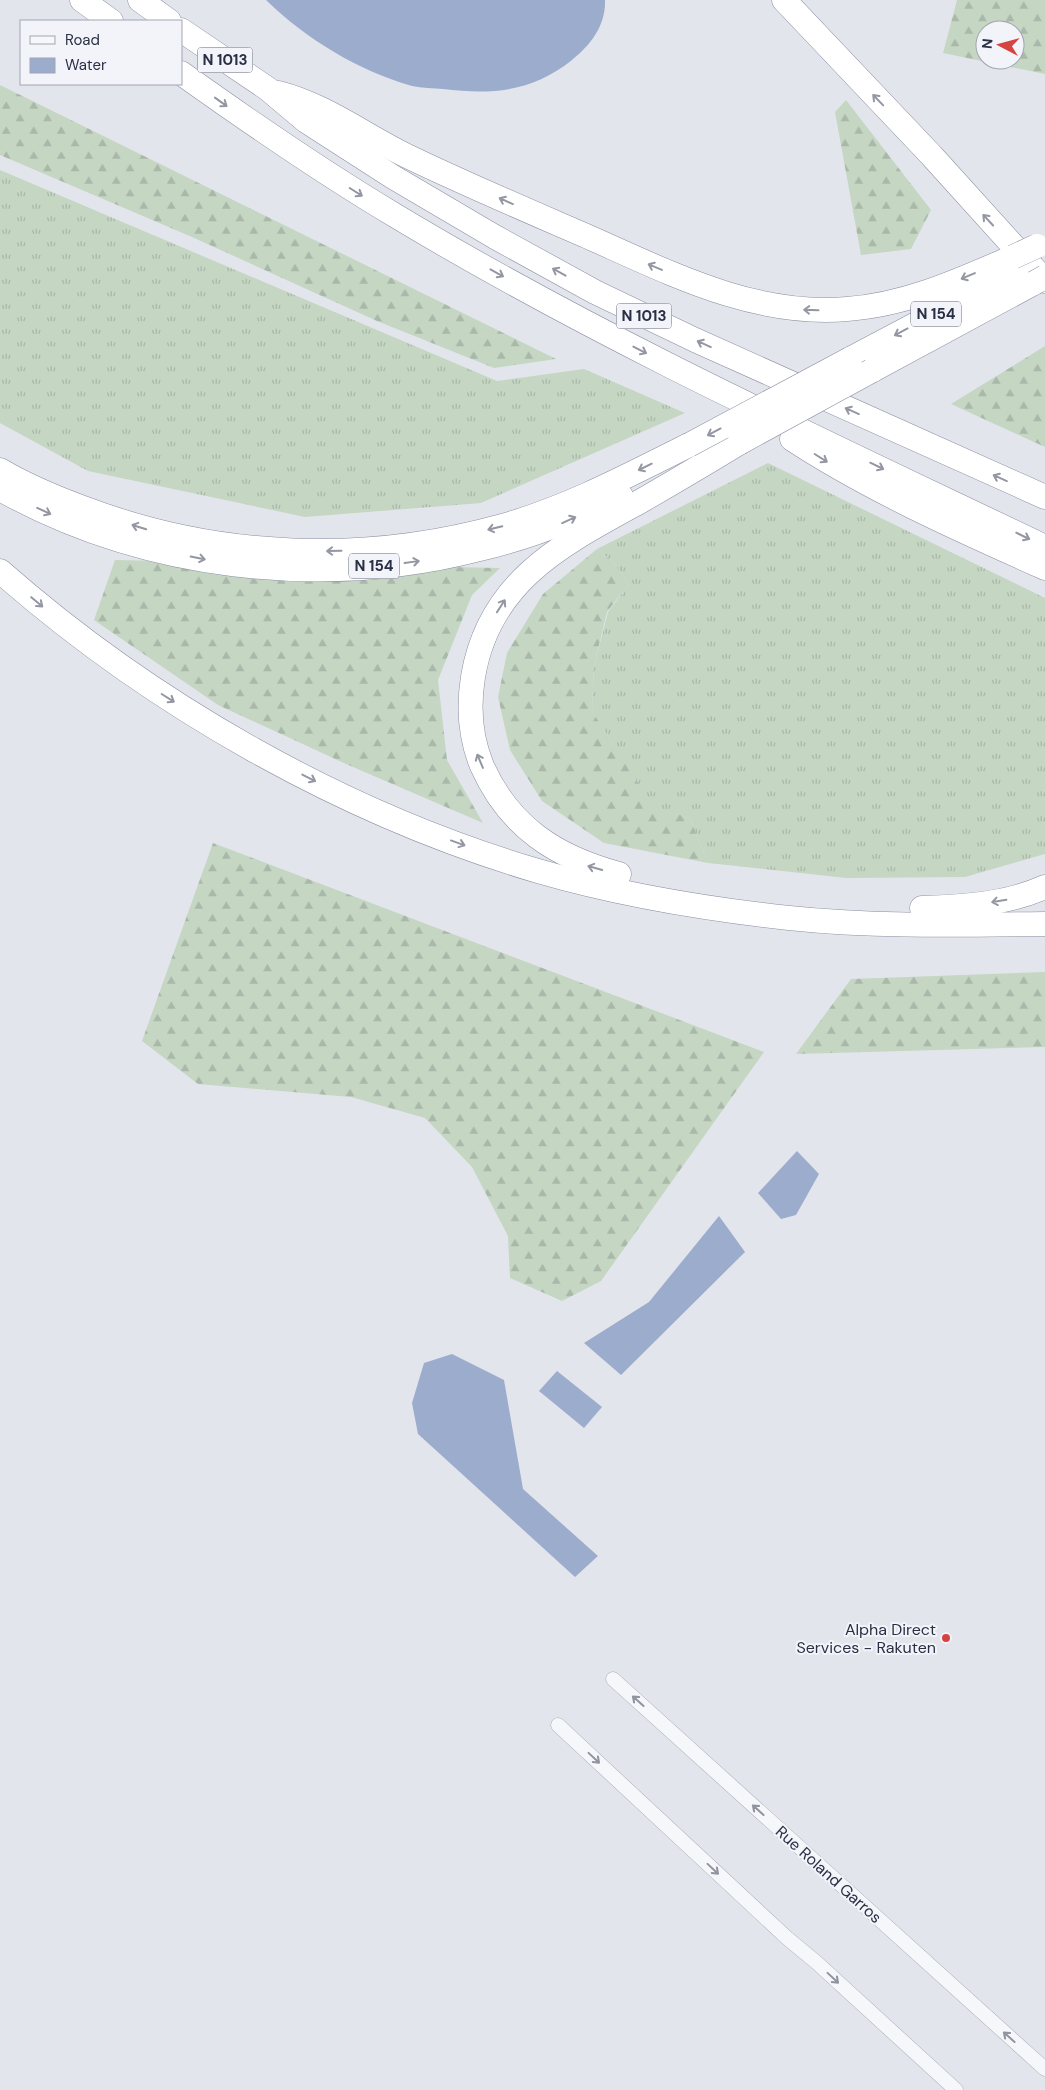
<svg xmlns="http://www.w3.org/2000/svg" width="1045" height="2090" font-family="'DM Sans',sans-serif">
<defs>
<pattern id="grass-tufts" width="24" height="20" patternUnits="userSpaceOnUse" patternTransform="scale(1.25)"><rect width="24" height="20" fill="#c5d6c3"/><path d="M3 7l-1-3M5 7V3M7 7l1-3M15 17l-1-3M17 17v-4M19 17l1-3" fill="none" stroke="#a9b8a9"/></pattern>
<pattern id="forest-firs" width="22" height="20" patternUnits="userSpaceOnUse" patternTransform="scale(1.25)"><rect width="22" height="20" fill="#c5d6c3"/><path d="M5 1l3.5 6h-7zM16 11l3.5 6h-7z" fill="#a9b8a9"/></pattern>
</defs>
<rect width="100%" height="100%" fill="#e3e5ec"/>
<g fill="url(#grass-tufts)">
<path d="M0,170l497,211 87,-12 101,44 -204,90 -176,14 -217,-46 -88,-48z"/>
<path d="M768,463l277,135v256l-80,23 -119,1 -138,-15 -18,-45 -37,-11 -61,-96 2,-45 14,-54 21,-28 -16,-22 -16,-13z"/>
</g>
<g fill="url(#forest-firs)" fill-rule="evenodd">
<path d="M957,0h88v74l-102,-21zM985,30h30v30h-30z"/>
<path d="M0,85l556,274 -62,9 -117,-47 -185,-84 -192,-82z"/>
<path d="M846,100l85,110 -20,39 -50,6 -26,-143z"/>
<path d="M1045,346v101l-94,-43z"/>
<path d="M597,549l16,13 16,22 -22,28 -13,54 -2,45 61,95 37,12 18,45 -104,-20 -62,-42 -32,-51 -12,-53 9,-44 36,-59z"/>
<path d="M115,560l385,8 -28,27 -34,85 9,80 36,63 -137,-59 -128,-59 -124,-85z"/>
<path d="M213,843l551,209 -163,229 -39,20 -52,-23 -2,-42 -36,-69 -47,-49 -74,-21 -153,-13 -56,-43z"/>
<path d="M1045,972v75l-249,7 55,-75z"/>
</g>
<g fill="#9caccd">
<path d="M266,0h339c1,25 -14,45 -33,60 -40,32 -80,35 -129,29 -10,-1 -21,-1 -31,-3 -53,-15 -106,-47 -146,-86z"/>
<path d="M797,1151l22,23 -23,41 -15,4 -23,-26z"/>
<path d="M719,1216l26,36 -124,123 -37,-32 65,-41z"/>
<path d="M452,1354l52,26 19,109 75,67 -23,21 -157,-143 -6,-31 12,-40z"/>
<path d="M557,1371l45,36 -18,21 -45,-37z"/>
</g>
<g fill="none" stroke-linecap="round" stroke-linejoin="round">
<defs>
<g id="minor">
<path d="M613,1679l432,390"/>
<path d="M558,1725l229,213 29,24 140,128"/>
</g>
<g id="trunk">
<path d="M82,0l29,21"/>
<path d="M140,0l29,21"/>
<path d="M784,0l148,156 113,125"/>
<path d="M181,30l87,59 38,32 87,56 102,60 100,55 100,48 350,157"/>
<path d="M181,73c70,50 141,99 215,143 208,125 430,226 649,331"/>
<path d="M279,93c46,12 85,42 128,63 58,28 117,53 177,79 84,37 169,82 263,74 59,-4 113,-29 166,-52"/>
<path d="M850,359l170,-90"/>
<path d="M871,371l163,-88"/>
<path d="M792,439c78,51 168,91 253,129"/>
<path d="M0,470c27,16 56,28 86,39 133,50 279,55 416,17 65,-18 127,-51 187,-81"/>
<path d="M0,489c143,80 321,101 480,60 29,-7 58,-16 86,-28 18,-7 36,-17 55,-25"/>
<path d="M0,571c151,133 344,243 538,300 79,23 168,38 251,47 85,9 171,7 256,6"/>
<path d="M619,874c-63,-17 -110,-47 -137,-108 -12,-29 -14,-58 -9,-89 16,-97 90,-133 168,-176 33,-19 65,-38 98,-58"/>
<path d="M922,908c42,-1 85,-4 123,-21"/>
</g>
</defs>
<use href="#minor" stroke="#abaeba" stroke-width="15"/>
<use href="#trunk" stroke="#898fa3" stroke-width="25"/>
<use href="#minor" stroke="#f6f7fa" stroke-width="14"/>
<use href="#trunk" stroke="#fff" stroke-width="24"/>
<defs>
<g id="trunk-bridge">
<path d="M1013,257l24,-11"/>
<path d="M1034,283l11,-6"/>
<path d="M739,443l132,-72"/>
<path d="M689,445l161,-86"/>
</g>
</defs>
<use href="#trunk-bridge" stroke="#898fa3" stroke-width="25" stroke-linecap="butt"/>
<use href="#trunk-bridge" stroke="#fff" stroke-width="24"/>
</g>
<defs><path id="oneway-shaft" d="M-6 0H5M1.5-3L5.5 0L1.5 3" fill="none" stroke-width="1.6" stroke-linecap="round" stroke-linejoin="round" transform="scale(1.25)"/></defs>
<g stroke="#9497a2">
<use href="#oneway-shaft" transform="translate(878 100) rotate(-134)"/>
<use href="#oneway-shaft" transform="translate(221 102) rotate(36)"/>
<use href="#oneway-shaft" transform="translate(356 192) rotate(32)"/>
<use href="#oneway-shaft" transform="translate(506 201) rotate(-156)"/>
<use href="#oneway-shaft" transform="translate(988 220) rotate(-133)"/>
<use href="#oneway-shaft" transform="translate(655 267) rotate(-157)"/>
<use href="#oneway-shaft" transform="translate(559 272) rotate(-151)"/>
<use href="#oneway-shaft" transform="translate(497 273) rotate(29)"/>
<use href="#oneway-shaft" transform="translate(968 276) rotate(157)"/>
<use href="#oneway-shaft" transform="translate(811 310) rotate(-178)"/>
<use href="#oneway-shaft" transform="translate(901 332) rotate(152)"/>
<use href="#oneway-shaft" transform="translate(704 344) rotate(-156)"/>
<use href="#oneway-shaft" transform="translate(640 350) rotate(27)"/>
<use href="#oneway-shaft" transform="translate(852 411) rotate(-156)"/>
<use href="#oneway-shaft" transform="translate(714 432) rotate(152)"/>
<use href="#oneway-shaft" transform="translate(821 458) rotate(32)"/>
<use href="#oneway-shaft" transform="translate(877 466) rotate(26)"/>
<use href="#oneway-shaft" transform="translate(645 467) rotate(154)"/>
<use href="#oneway-shaft" transform="translate(1000 478) rotate(-156)"/>
<use href="#oneway-shaft" transform="translate(44 511) rotate(25)"/>
<use href="#oneway-shaft" transform="translate(569 520) rotate(-24)"/>
<use href="#oneway-shaft" transform="translate(139 527) rotate(-163)"/>
<use href="#oneway-shaft" transform="translate(495 528) rotate(166)"/>
<use href="#oneway-shaft" transform="translate(1023 536) rotate(26)"/>
<use href="#oneway-shaft" transform="translate(334 551) rotate(179)"/>
<use href="#oneway-shaft" transform="translate(198 558) rotate(11)"/>
<use href="#oneway-shaft" transform="translate(412 562) rotate(-8)"/>
<use href="#oneway-shaft" transform="translate(37 602) rotate(40)"/>
<use href="#oneway-shaft" transform="translate(501 606) rotate(-57)"/>
<use href="#oneway-shaft" transform="translate(168 698) rotate(32)"/>
<use href="#oneway-shaft" transform="translate(480 761) rotate(-113)"/>
<use href="#oneway-shaft" transform="translate(309 778) rotate(27)"/>
<use href="#oneway-shaft" transform="translate(458 843) rotate(20)"/>
<use href="#oneway-shaft" transform="translate(595 868) rotate(-164)"/>
<use href="#oneway-shaft" transform="translate(999 901) rotate(170)"/>
</g>
<g stroke="#9093a0">
<use href="#oneway-shaft" transform="translate(638 1701) rotate(-138)"/>
<use href="#oneway-shaft" transform="translate(594 1758) rotate(43)"/>
<use href="#oneway-shaft" transform="translate(758 1810) rotate(-138)"/>
<use href="#oneway-shaft" transform="translate(713 1869) rotate(43)"/>
<use href="#oneway-shaft" transform="translate(833 1978) rotate(43)"/>
<use href="#oneway-shaft" transform="translate(1009 2037) rotate(-138)"/>
</g>
<circle fill="#d64442" stroke="#f3f4f9" stroke-width="2" cx="946" cy="1638" r="5"/>
<g text-anchor="middle" stroke-width="4" stroke-linejoin="round" paint-order="stroke">
<g fill="#f3f4f9" stroke="#666a7b" stroke-width="1">
<rect x="197.5" y="47.5" width="55" height="25" rx="4"/>
<rect x="911" y="301.5" width="50" height="25" rx="4"/>
<rect x="616.5" y="303.5" width="55" height="25" rx="4"/>
<rect x="349" y="553.5" width="50" height="25" rx="4"/>
</g>
<g font-size="15" font-weight="bold" fill="#292f45">
<text x="225" y="65">N 1013</text>
<text x="936" y="319">N 154</text>
<text x="644" y="321">N 1013</text>
<text x="374" y="571">N 154</text>
</g>
<g font-size="16" fill="#292f45" stroke="#f3f4f9" text-anchor="end">
<text x="936" y="1635">Alpha Direct<tspan x="936" dy="18">Services - Rakuten</tspan></text>
</g>
<g font-size="16" fill="#292f45" stroke="#f3f4f9">
<text transform="translate(829 1874) rotate(42)" y="6">Rue Roland Garros</text>
</g>
</g>
<rect x="20" y="20" width="162" height="65" fill="#f3f4f9" stroke="#a2a5b1"/>
<rect x="30" y="36" width="25" height="8" fill="#f6f7fa" stroke="#a2a5b1"/>
<text x="65" y="45" font-size="15" fill="#292f45">Road</text>
<rect x="30" y="58" width="25" height="15" fill="#9caccd" stroke="#a2a5b1"/>
<text x="65" y="70" font-size="15" fill="#292f45">Water</text>
<g transform="translate(1000 45) rotate(276)"><circle r="24" fill="#f3f4f9" stroke="#a2a5b1"/>
<path d="M0-4L9 19L0 12L-9 19Z" fill="#d64442"/>
<text y="-8" font-size="14" font-weight="bold" text-anchor="middle" fill="#292f45">N</text>
</g>
</svg>
